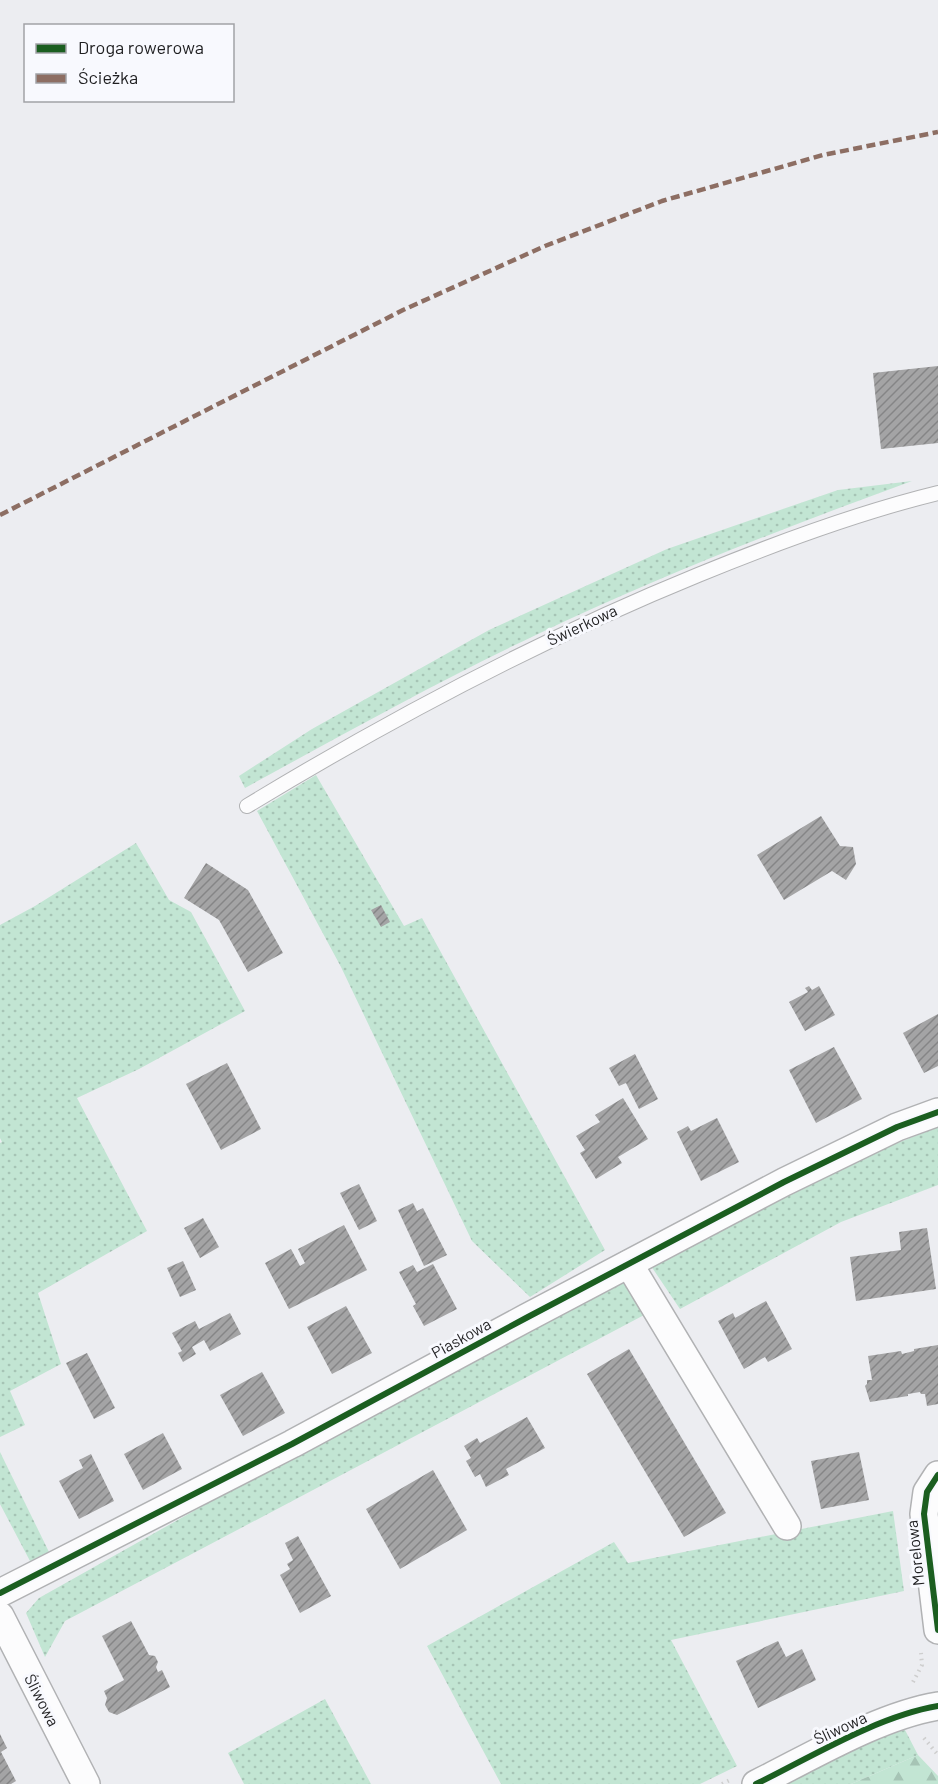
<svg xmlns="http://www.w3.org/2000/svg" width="938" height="1784" font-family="Barlow,sans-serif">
<defs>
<pattern id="grass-dots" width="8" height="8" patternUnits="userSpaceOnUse" patternTransform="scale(1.5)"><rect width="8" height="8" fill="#c2e5d3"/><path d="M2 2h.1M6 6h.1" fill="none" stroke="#a6c4b5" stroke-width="1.8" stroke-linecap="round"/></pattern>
<pattern id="forest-firs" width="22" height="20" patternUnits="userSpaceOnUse" patternTransform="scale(1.5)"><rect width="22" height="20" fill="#c2e5d3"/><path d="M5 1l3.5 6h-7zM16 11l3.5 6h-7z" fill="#a6c4b5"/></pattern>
<pattern id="building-hatch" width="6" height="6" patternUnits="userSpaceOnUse" patternTransform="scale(1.5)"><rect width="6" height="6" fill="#a4a4a5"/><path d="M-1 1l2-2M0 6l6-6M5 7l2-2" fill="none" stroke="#858586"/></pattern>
</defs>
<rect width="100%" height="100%" fill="#ecedf1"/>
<g fill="url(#grass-dots)">
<path d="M912,481c-126,46 -252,95 -374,153 -100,47 -196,101 -293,154l-6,-12 73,-47 177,-99 178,-81 171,-59z"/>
<path d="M316,775l88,151 18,-8 183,332 -75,47 -58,-56 -131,-274 -84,-156z"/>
<path d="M136,843l33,57 22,12 54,99 -106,58 -62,29 70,133 -109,62 23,71 -51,27 15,34 -25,12v-294l2,-1 -2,-4v-213l35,-19z"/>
<path d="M938,1127v58l-97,37 -161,87 -29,-43 4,-6 217,-107z"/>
<path d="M622,1279l24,35 -581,307 -20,36 -19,-44 13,-15 201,-113z"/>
<path d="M0,1452l49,100 -19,9 -30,-57z"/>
<path d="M893,1511l11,80 -233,49 66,126 -37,18h-199l-74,-138 187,-104 14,21z"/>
<path d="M325,1699l46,85h-127l-16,-31z"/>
<path d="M905,1730l13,25 -67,29h-66l98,-50z"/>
</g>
<path fill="url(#forest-firs)" d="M918,1755l20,21v8h-87z"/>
<g fill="url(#building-hatch)">
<path d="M938,366v77l-57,6 -8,-76z"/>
<path d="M821,816l19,30 13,1 3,17 -10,16 -14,-9 -48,29 -27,-45z"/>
<path d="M206,863l42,27 35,63 -35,19 -29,-52 -35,-22z"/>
<path d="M381,905l9,17 -9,5 -10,-17z"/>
<path d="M809,986l3,4 7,-4 16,29 -30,16 -16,-29 19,-10 -3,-4z"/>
<path d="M938,1014v52l-14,7 -21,-40z"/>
<path d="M834,1047l28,52 -46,24 -27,-53z"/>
<path d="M635,1054l23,45 -19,10 -13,-26 -7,3 -10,-18z"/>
<path d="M227,1063l34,66 -40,21 -35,-66z"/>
<path d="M623,1098l25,41 -30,18 4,6 -26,16 -16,-26 5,-3 -9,-14 24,-14 -5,-7z"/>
<path d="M717,1118l22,44 -38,19 -24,-49 11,-6 3,5z"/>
<path d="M359,1184l18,37 -18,9 -19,-37z"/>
<path d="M413,1203l4,8 6,-3 24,47 -23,11 -26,-56z"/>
<path d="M203,1218l16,29 -19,11 -16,-30z"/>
<path d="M344,1225l23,45 -78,39 -24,-46 26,-14 9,17 5,-3 -7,-14z"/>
<path d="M927,1228l9,61 -80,12 -6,-44 51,-7 -2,-18z"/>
<path d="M183,1261l13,29 -16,7 -13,-29z"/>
<path d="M433,1264l24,45 -33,17 -11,-20 3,-2 -17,-32 14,-7 4,7z"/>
<path d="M766,1301l26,48 -24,13 -3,-5 -21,12 -26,-48 15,-8 2,5z"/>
<path d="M346,1306l26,47 -40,21 -25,-47z"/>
<path d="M230,1313l11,21 -31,17 -6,-11 -12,7 4,7 -13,8 -5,-9 4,-2 -10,-18 23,-12 4,8z"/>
<path d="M938,1345v59l-11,2 -2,-12h-4l-1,-2 -12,2v2l-38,6 -5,-16 2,-2v-4h5l-4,-24 33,-5 1,3 12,-3v-2z"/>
<path d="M629,1349l97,164 -42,24 -97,-163z"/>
<path d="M87,1353l28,55 -21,11 -28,-56z"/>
<path d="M262,1372l23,41 -42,23 -23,-41z"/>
<path d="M527,1417l18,31 -39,21 3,6 -23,12 -6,-13 -5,3 -9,-16 5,-3 -7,-12 13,-8 3,5z"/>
<path d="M163,1433l19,36 -39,21 -19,-36z"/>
<path d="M859,1452l10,48 -48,9 -10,-48z"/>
<path d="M91,1454l23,47 -35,18 -20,-38 24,-13 -4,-8z"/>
<path d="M433,1470l34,60 -67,39 -34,-60z"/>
<path d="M298,1536l33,60 -31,17 -20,-38 10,-6 -3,-5 6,-4 -8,-17z"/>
<path d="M131,1621l18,34 6,1 3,6 -2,5 2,5 4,-2 8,17 -53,28 -8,-3 -4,-7 2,-7 -3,-7 20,-11 -22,-44z"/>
<path d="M778,1641l8,16 16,-8 14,31 -58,28 -22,-47z"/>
<path d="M0,1734l7,14 -6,4 15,29 -5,3h-11z"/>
</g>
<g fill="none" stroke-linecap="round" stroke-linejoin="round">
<defs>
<path id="lane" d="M247,806c145,-88 294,-167 451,-231 78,-32 158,-62 240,-82"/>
<g id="street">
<path d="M629,1264l158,262"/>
<path d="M938,1475l-11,17 -3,22 14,116"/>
<path d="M0,1593l292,-149 234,-126 258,-136 113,-55 41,-15"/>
<path d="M0,1616l86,168"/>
<path d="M756,1784c55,-27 122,-68 182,-78"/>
</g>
</defs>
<use href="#lane" stroke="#b1b2b4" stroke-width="16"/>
<use href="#street" stroke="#b1b2b4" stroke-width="30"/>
<g stroke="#cecece" stroke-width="4" stroke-dasharray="1.5 4.5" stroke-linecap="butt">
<path d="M913,1682l9,-17 -1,-12"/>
<path d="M924,1738l14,17"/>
<path d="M722,1784l8,-4"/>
</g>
<use href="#lane" stroke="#fcfcfd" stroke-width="14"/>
<use href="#street" stroke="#fcfcfd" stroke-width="27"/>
<path stroke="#8d6e63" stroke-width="4.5" stroke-dasharray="9 4.5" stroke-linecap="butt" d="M0,515l403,-205 142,-64 117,-45 161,-46 115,-23"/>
<defs>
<g id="cycleway">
<path d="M938,1475l-11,17 -3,22 14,116"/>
<path d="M0,1593l292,-149 234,-126 258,-136 113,-55 41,-15"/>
<path d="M756,1784c55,-27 122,-68 182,-78"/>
</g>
</defs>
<use href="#cycleway" stroke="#f8f9fe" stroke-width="10"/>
<use href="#cycleway" stroke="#1b5e20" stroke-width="6"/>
</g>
<g text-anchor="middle" stroke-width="6" stroke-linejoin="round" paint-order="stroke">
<g font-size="16" fill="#1f1f21" stroke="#f8f9fe">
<text transform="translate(582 625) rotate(-25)" y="6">Świerkowa</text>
<text transform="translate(461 1338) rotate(-29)" y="6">Piaskowa</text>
<text transform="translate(915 1553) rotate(-96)" y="6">Morelowa</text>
<text transform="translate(42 1700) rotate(63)" y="6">Śliwowa</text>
<text transform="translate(840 1728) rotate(-25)" y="6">Śliwowa</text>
</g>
</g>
<rect x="24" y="24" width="210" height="78" fill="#f8f9fe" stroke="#a1a2a6" stroke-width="1.5"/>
<rect x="36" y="44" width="30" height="9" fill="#1b5e20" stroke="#a1a2a6" stroke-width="1.5"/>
<text x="78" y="54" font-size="18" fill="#1f1f21">Droga rowerowa</text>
<rect x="36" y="74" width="30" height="9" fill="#8d6e63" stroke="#a1a2a6" stroke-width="1.5"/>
<text x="78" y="84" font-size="18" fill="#1f1f21">Ścieżka</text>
</svg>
